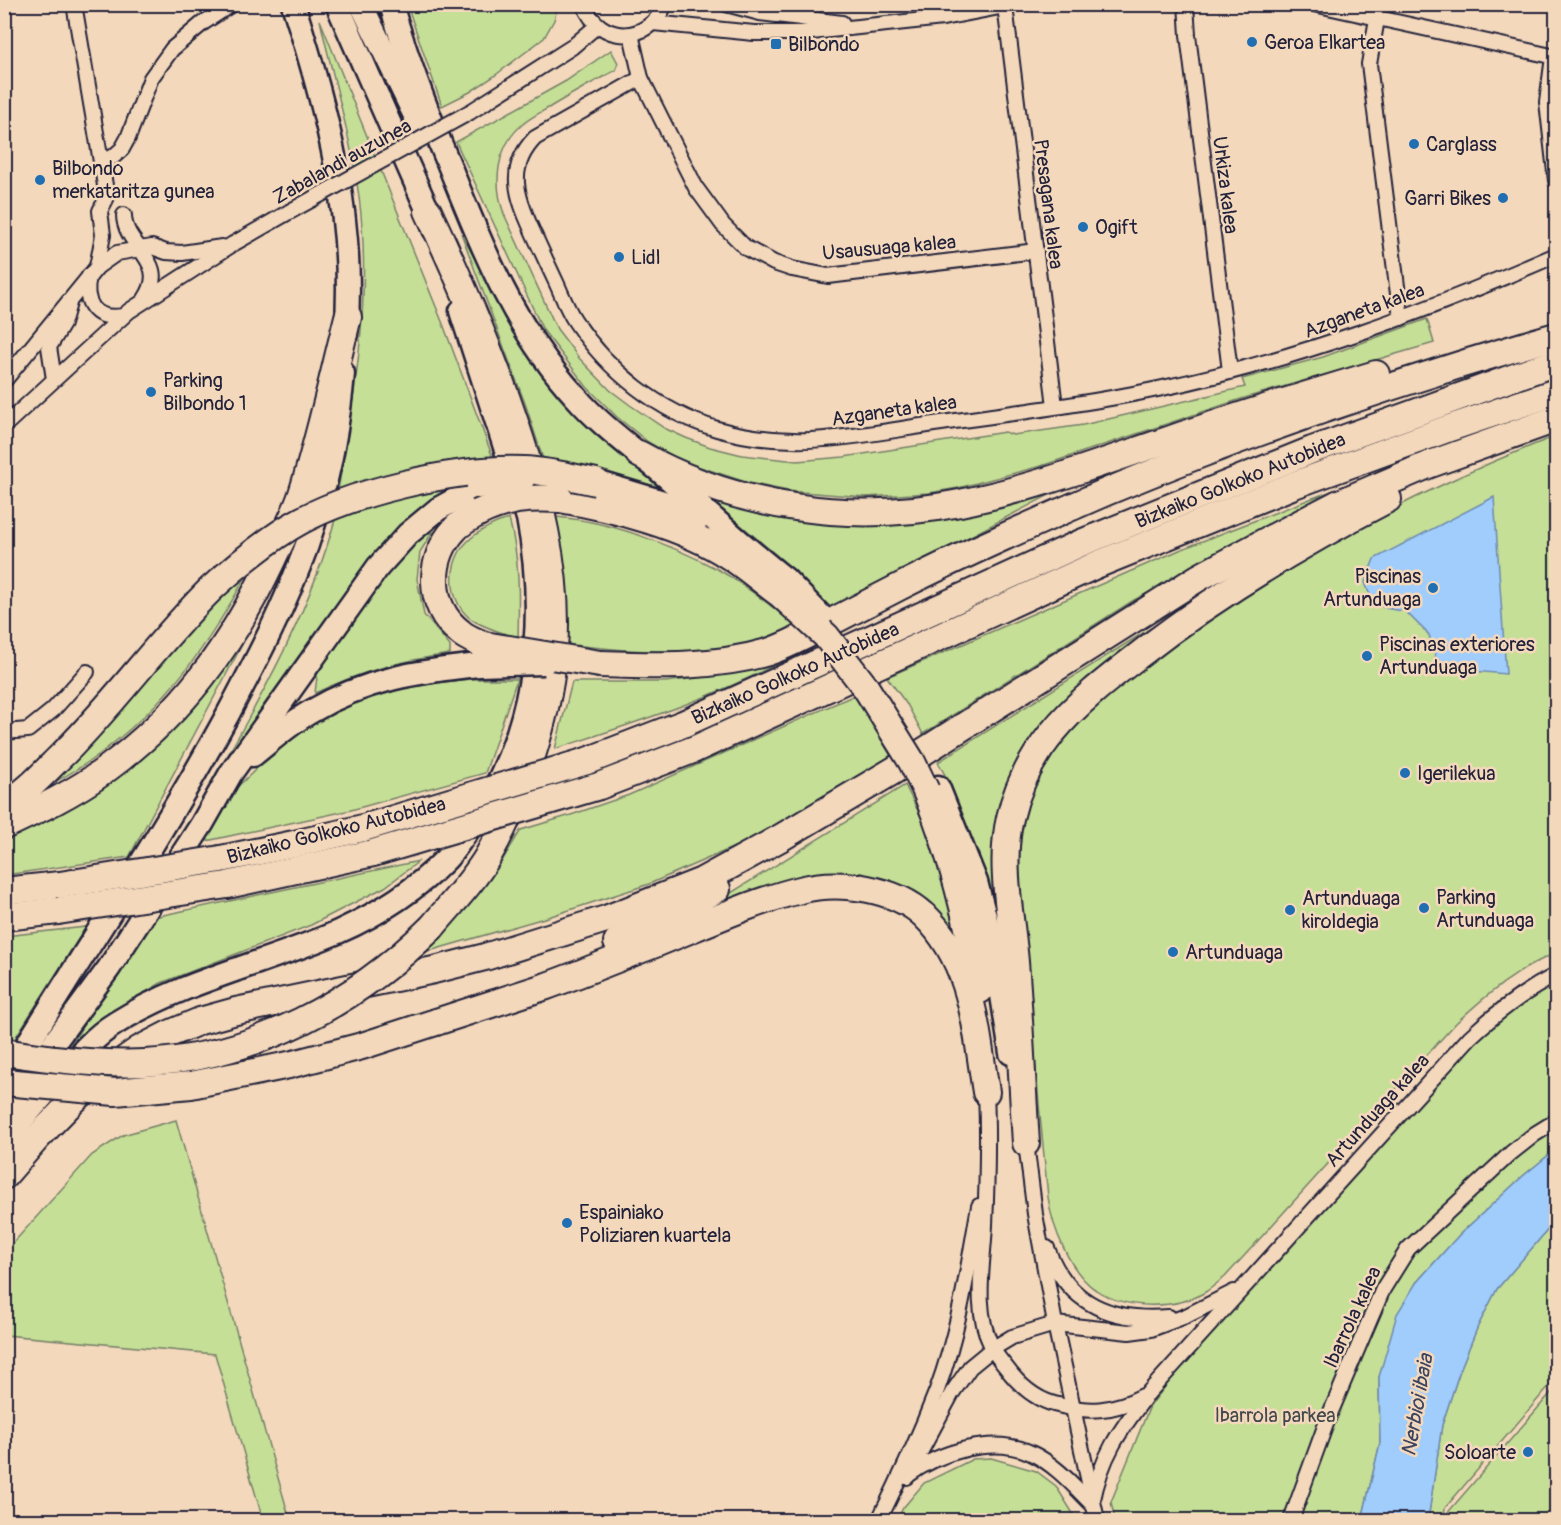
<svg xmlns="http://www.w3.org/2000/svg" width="1561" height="1525" font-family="Pangolin,sans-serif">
<rect width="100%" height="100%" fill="#f4d8bb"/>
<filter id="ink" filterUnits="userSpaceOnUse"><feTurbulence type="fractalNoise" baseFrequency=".0167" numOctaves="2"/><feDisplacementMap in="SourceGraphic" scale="12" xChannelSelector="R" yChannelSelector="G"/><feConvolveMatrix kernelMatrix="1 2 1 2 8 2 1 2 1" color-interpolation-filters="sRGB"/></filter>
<g filter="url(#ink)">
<g fill="#c6df96" stroke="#748068" stroke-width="1.5">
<path d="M407,5v-1l151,1 -4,15 -10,18 -51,39 -23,15 -28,14z"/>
<path d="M320,20l123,304 50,134 -116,21 -39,11c17,-95 34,-196 21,-293 -8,-60 -26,-119 -39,-177z"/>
<path d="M611,50l7,13 -2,7c-21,11 -41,22 -61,34 -11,7 -23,12 -32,20 -27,22 -30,59 -19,90l53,115 22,29 31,32 20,15 34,23 22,10 24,9 32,8 55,6 47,-4 161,-25 8,3 70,-10 162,-38 -3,-8 81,-22 104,-38 7,24 -193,56 -200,67 -83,22 -29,5 -63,4 -78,-6 -39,-8 -55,-18 -20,-8 -26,-15 -31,-25 -30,-30 -44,-57 -87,-188 110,-61z"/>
<path d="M461,233l28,52 143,177 31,27 -64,-19 -56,-11 -17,-53z"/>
<path d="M1556,436v517c-37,15 -70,42 -100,70l-231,254c-6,4 -12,10 -18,14 -30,19 -82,19 -111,-1 -26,-17 -44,-63 -48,-93 -8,-78 -15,-157 -21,-237 -4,-44 -12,-92 -4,-136 6,-30 20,-58 39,-81 24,-31 62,-60 94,-84 121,-94 258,-168 400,-223z"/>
<path d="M1466,442l-184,83 -148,75 -211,134 -15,-28 -21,-29 295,-128 128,-50z"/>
<path d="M1076,481l-247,129 -36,-41 -87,-73 90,21z"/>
<path d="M456,487c-65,35 -99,91 -141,149 -31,44 -62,87 -94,131 46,-80 91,-162 115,-251l25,-9z"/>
<path d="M556,517c53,4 114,27 161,52 29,16 56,38 81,59 -72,30 -156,26 -232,16 4,-43 -2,-86 -10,-127z"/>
<path d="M509,519c11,39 10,79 9,119 -16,-5 -33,-10 -47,-19 -24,-18 -24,-58 -3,-78 10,-10 28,-19 41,-22z"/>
<path d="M438,523l-18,29 -3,27 7,36 26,31v8c-52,7 -88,17 -135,39l3,-24 68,-96 29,-31z"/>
<path d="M252,565c-43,80 -83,138 -158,193 -18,13 -39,24 -59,35l154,-170z"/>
<path d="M1235,575l-220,205 -12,147 -7,2 -17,-72 -27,-69 -14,-26z"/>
<path d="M243,643l-114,214 -124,18v-39l111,-60 63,-53z"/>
<path d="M780,662c-71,38 -149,62 -225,87l17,-67h93l49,-6z"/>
<path d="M470,679h47l-32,94 -134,37 -154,33 38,-54 33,-31 41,-31 44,-25 60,-16z"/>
<path d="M855,695l36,61 -143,85 -99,43 -101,33 -140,40 63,-56 29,-37 21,-34 50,-15 58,-20z"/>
<path d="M905,785l19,38 15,38 23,82 -87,-61 -189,39z"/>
<path d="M419,861l-34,26 -74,38 -150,58 -53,31 -37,30 83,-127z"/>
<path d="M86,927l-74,116 -7,-1v-106z"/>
<path d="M1556,975v174l-33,27 -63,58 -44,49 -37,94 1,66 -18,77h-247l-4,-18 39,-96 92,-118 228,-251z"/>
<path d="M176,1120l114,400h-27l-48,-166 -210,-19v-83l87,-97 31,-20z"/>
<path d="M1556,1220v158l-111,130 -1,9 112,-130v133h-109l-2,-1 -1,1h-16l14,-95 18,-55 18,-44 19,-37z"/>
<path d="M991,1458l45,13 20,15 21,34h-180l6,-12 21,-25 49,-24z"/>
</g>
<g fill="#a0cdfb" stroke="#6e89ae" stroke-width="1.5">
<path d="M1494,497l12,177 -67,-6 -10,-33 -24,-24c-24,-2 -33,-5 -40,-29l9,-23z"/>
<path d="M1556,1149v71l-59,69 -19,37 -18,44 -18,55 -14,95h-66l18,-77 -1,-66 18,-63 19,-31 44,-49 63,-58z"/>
</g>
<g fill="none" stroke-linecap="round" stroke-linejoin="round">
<defs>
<g id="street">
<path d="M74,4l33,193 -7,14 3,24 -6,32"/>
<path d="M584,4c15,41 65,40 81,0"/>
<path d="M726,4l34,9 82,10"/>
<path d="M1186,4l2,31 42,336"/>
<path d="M1314,4l242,53"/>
<path d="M1005,6l50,400"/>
<path d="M1377,19l-8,45 32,254"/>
<path d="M653,23l101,10h48l141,-15 72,-14"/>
<path d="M631,34l10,44 55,110 27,37 23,23 28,15 18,6 36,7 208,-25"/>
<path d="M1553,57l-6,45 9,79"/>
<path d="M641,78l-106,60c-29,30 -18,59 -3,92 8,18 16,35 24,52 6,13 11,27 19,39 33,50 84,91 142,108 79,23 146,5 224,-6 72,-10 146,-19 217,-34 138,-29 270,-78 398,-134"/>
<path d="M470,112l102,-65 26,-22"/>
<path d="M101,160l12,-3 9,-8 6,-11 23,-60 21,-29 31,-26 29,-19"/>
<path d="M124,215c0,33 47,45 21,84"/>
<path d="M89,276c-6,26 5,45 34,40"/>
<path d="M54,379l-5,-32 14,-23 6,-21"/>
<path d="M4,381l93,-114 20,-14 35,-6 14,5 16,1 40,-6"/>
<path d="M4,426l125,-115 104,-67 56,-32"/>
<path d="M4,732l24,-2 25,-20 34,-38"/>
<path d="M986,1092c2,44 1,89 -1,133 -2,40 -12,85 7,122 3,7 8,13 13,19 13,18 28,32 49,38 33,9 59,8 89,-8"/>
<path d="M1026,1143l9,71 20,110 42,196"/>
<path d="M1047,1248c21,57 65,74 122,69"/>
<path d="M907,1476c32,-24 86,-41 124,-23 24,11 43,33 61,51"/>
<path d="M907,1477l45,-84 18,-26 22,-18 20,-12 43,-13 74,8 22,-3 35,-13 48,-24"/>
<path d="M1092,1504c9,-48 28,-74 57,-112l321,-355c26,-24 55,-46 86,-62"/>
<path d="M879,1520c21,-42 41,-86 58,-130 22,-59 31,-122 42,-184"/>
<path d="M1291,1520l36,-99 38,-90 18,-42 25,-40 103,-96 24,-19 21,-13"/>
</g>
<g id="primary">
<path d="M293,4c34,105 63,218 53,330"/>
<path d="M337,4l91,207 6,18"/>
<path d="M361,4l57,118"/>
<path d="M391,4c16,56 37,110 59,163 32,81 66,165 126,230 27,31 61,54 92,81 38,34 76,69 117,101"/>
<path d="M596,482l91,27 13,9"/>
<path d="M253,755c19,-15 37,-32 59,-44 52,-31 107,-40 167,-46"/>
<path d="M938,787l38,95 21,81 14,90"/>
<path d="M4,1082c75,-123 156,-242 224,-368 29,-55 58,-110 79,-169 19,-55 31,-114 36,-172"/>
<path d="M4,1111l105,-143 93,-144 29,-51 147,-206 30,-33 30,-25 40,-22"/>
<path d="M4,1142c17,-22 35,-42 53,-62 18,-21 36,-43 59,-57 68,-43 149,-59 222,-91 40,-18 78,-42 108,-73 8,-8 13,-17 20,-26 68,-89 83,-206 62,-315l-67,-207"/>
</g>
<g id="highway">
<path d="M428,211c35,75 68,151 93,230 19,60 34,119 34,182 0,77 -29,166 -67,233 -15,26 -37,48 -56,71"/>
<path d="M639,454c96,54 212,71 321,49 71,-14 140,-40 208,-63 69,-24 138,-45 208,-66"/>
<path d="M560,499c53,9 124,27 169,57 18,11 34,26 51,38"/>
<path d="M478,513c-8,5 -17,9 -23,16 -27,29 -28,78 5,103 6,6 16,9 24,13"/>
<path d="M600,664c56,2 113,4 168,-12 24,-8 46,-21 69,-33 21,-11 43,-22 64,-33 67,-34 136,-64 205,-94 147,-61 297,-112 450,-156"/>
<path d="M587,761l96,-37 398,-181 231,-93 244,-88"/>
<path d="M599,786l96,-37 401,-184 198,-80 153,-56 109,-37"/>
<path d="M926,791c26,65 43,131 54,199"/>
<path d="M4,805c20,-11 37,-29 53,-45 55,-53 99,-117 154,-171"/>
<path d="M4,826c34,-16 70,-33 100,-55 78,-57 127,-124 168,-211 10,-22 23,-44 30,-66 18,-58 31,-118 46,-177"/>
<path d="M221,859l73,-15 69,-16"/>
<path d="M227,885l146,-32"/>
<path d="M4,891l56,-6"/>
<path d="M4,917l54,-6"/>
<path d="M617,942l53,-26 47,-27"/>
<path d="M436,1022c36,-12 72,-23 108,-35 37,-13 74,-29 111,-43 48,-19 98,-43 149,-55 37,-9 92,0 120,26 49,47 52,115 62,177"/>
<path d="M1026,1143c-4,-60 -6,-121 -11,-181 -4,-47 -16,-97 -5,-144 7,-31 22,-60 42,-85 24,-30 57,-55 87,-78 78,-61 162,-111 249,-156"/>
<path d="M4,1176l34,-39 35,-36 30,-26 37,-26 29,-15 31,-13 36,-10 198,-41 51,-13 121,-38 96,-38 80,-44 111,-66 305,-193 68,-37 71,-37 91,-39 128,-46"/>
</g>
</defs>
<use href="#street" stroke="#22223b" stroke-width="18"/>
<use href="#primary" stroke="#22223b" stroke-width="27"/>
<use href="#highway" stroke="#22223b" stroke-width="30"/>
<use href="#street" stroke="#f4d8bb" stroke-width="14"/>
<use href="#primary" stroke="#f4d8bb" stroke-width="22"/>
<use href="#highway" stroke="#f4d8bb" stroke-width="26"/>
<defs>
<path id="street-bridge" d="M289,212l181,-100"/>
<g id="primary-bridge">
<path d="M478,487l19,-5 26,-2"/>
<path d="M785,579l36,37"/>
<path d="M479,665l65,-2"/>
</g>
<g id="highway-bridge">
<path d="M478,513c29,-14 50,-16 82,-14"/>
<path d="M211,589c25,-23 50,-44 79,-62 57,-35 168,-60 234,-57 24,1 48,7 72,12"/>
<path d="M780,594l46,42 40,52 46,74 14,29"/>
<path d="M484,645l116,19"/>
<path d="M363,828l224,-67"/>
<path d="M373,853l226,-67"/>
<path d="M60,885l161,-26"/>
<path d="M58,911l169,-26"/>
<path d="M4,1052c47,7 94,13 141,11 110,-6 210,-60 287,-136"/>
<path d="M4,1082l111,10 76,-7 98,-20 73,-19 74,-24"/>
</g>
</defs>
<use href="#street-bridge" stroke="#22223b" stroke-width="18" stroke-linecap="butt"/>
<use href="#primary-bridge" stroke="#22223b" stroke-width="27" stroke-linecap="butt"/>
<use href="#highway-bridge" stroke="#22223b" stroke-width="30" stroke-linecap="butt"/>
<use href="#street-bridge" stroke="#f4d8bb" stroke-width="14"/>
<use href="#primary-bridge" stroke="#f4d8bb" stroke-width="22"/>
<use href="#highway-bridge" stroke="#f4d8bb" stroke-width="26"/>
</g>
</g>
<g fill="#1f6fb2" stroke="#f4d8bb" stroke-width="2">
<circle cx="1252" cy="42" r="6"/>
<rect x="770" y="38" width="12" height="12" rx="3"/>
<circle cx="1414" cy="144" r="6"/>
<circle cx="40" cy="180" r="6"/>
<circle cx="1503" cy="198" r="6"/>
<circle cx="1083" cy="227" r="6"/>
<circle cx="619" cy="257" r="6"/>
<circle cx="151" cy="392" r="6"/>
<circle cx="1433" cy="588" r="6"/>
<circle cx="1367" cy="656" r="6"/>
<circle cx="1405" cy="773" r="6"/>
<circle cx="1424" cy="908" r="6"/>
<circle cx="1290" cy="910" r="6"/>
<circle cx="1173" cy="952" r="6"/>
<circle cx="567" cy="1223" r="6"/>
<circle cx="1528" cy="1452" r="6"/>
</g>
<g text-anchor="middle" stroke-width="5" stroke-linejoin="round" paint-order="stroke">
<g font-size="20" fill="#22223b" stroke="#f4d8bb" text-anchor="start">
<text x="1264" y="49">Geroa Elkartea</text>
<text x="788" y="51">Bilbondo</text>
<text x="1426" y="151">Carglass</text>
<text x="52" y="175">Bilbondo<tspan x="52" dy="23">merkataritza gunea</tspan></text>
<text x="1491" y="205" text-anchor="end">Garri Bikes</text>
<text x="1095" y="234">Ogift</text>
<text x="631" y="264">Lidl</text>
<text x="163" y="387">Parking<tspan x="163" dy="23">Bilbondo 1</tspan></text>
<text x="1421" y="583" text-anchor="end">Piscinas<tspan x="1421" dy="23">Artunduaga</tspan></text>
<text x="1379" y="651">Piscinas exteriores<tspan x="1379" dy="23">Artunduaga</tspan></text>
<text x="1417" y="780">Igerilekua</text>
<text x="1436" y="904">Parking<tspan x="1436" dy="23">Artunduaga</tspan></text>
<text x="1302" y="905">Artunduaga<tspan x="1302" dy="23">kiroldegia</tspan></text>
<text x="1185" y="959">Artunduaga</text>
<text x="579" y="1219">Espainiako<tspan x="579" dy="23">Poliziaren kuartela</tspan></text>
<text x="1516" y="1459" text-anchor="end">Soloarte</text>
</g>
<g font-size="20" fill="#22223b" stroke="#f4d8bb">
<text transform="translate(342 161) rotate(-29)" y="7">Zabalandi auzunea</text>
<text transform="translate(1226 185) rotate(83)" y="7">Urkiza kalea</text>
<text transform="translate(1049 204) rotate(83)" y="7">Presagana kalea</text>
<text transform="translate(889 247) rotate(-5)" y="7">Usausuaga kalea</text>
<text transform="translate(1364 310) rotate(-20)" y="7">Azganeta kalea</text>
<text transform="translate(894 410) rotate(-8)" y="7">Azganeta kalea</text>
<text transform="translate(1240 480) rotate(-22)" y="7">Bizkaiko Golkoko Autobidea</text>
<text transform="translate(795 673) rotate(-24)" y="7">Bizkaiko Golkoko Autobidea</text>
<text transform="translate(336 830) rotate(-14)" y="7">Bizkaiko Golkoko Autobidea</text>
<text transform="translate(1377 1110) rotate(-48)" y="7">Artunduaga kalea</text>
<text transform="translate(1352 1317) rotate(-65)" y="7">Ibarrola kalea</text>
</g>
<g font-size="20" fill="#43484d" stroke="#f4d8bb">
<text x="1275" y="1422">Ibarrola parkea</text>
</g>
<g font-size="21" font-style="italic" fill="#3b4461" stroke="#f4d8bb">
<text transform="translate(1417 1405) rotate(-80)" y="7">Nerbioi ibaia</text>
</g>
</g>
<rect width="1561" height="1525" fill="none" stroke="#f4d8bb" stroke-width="24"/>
<rect x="12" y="12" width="1537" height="1501" fill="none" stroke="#22223b" stroke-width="2" filter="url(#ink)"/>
</svg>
